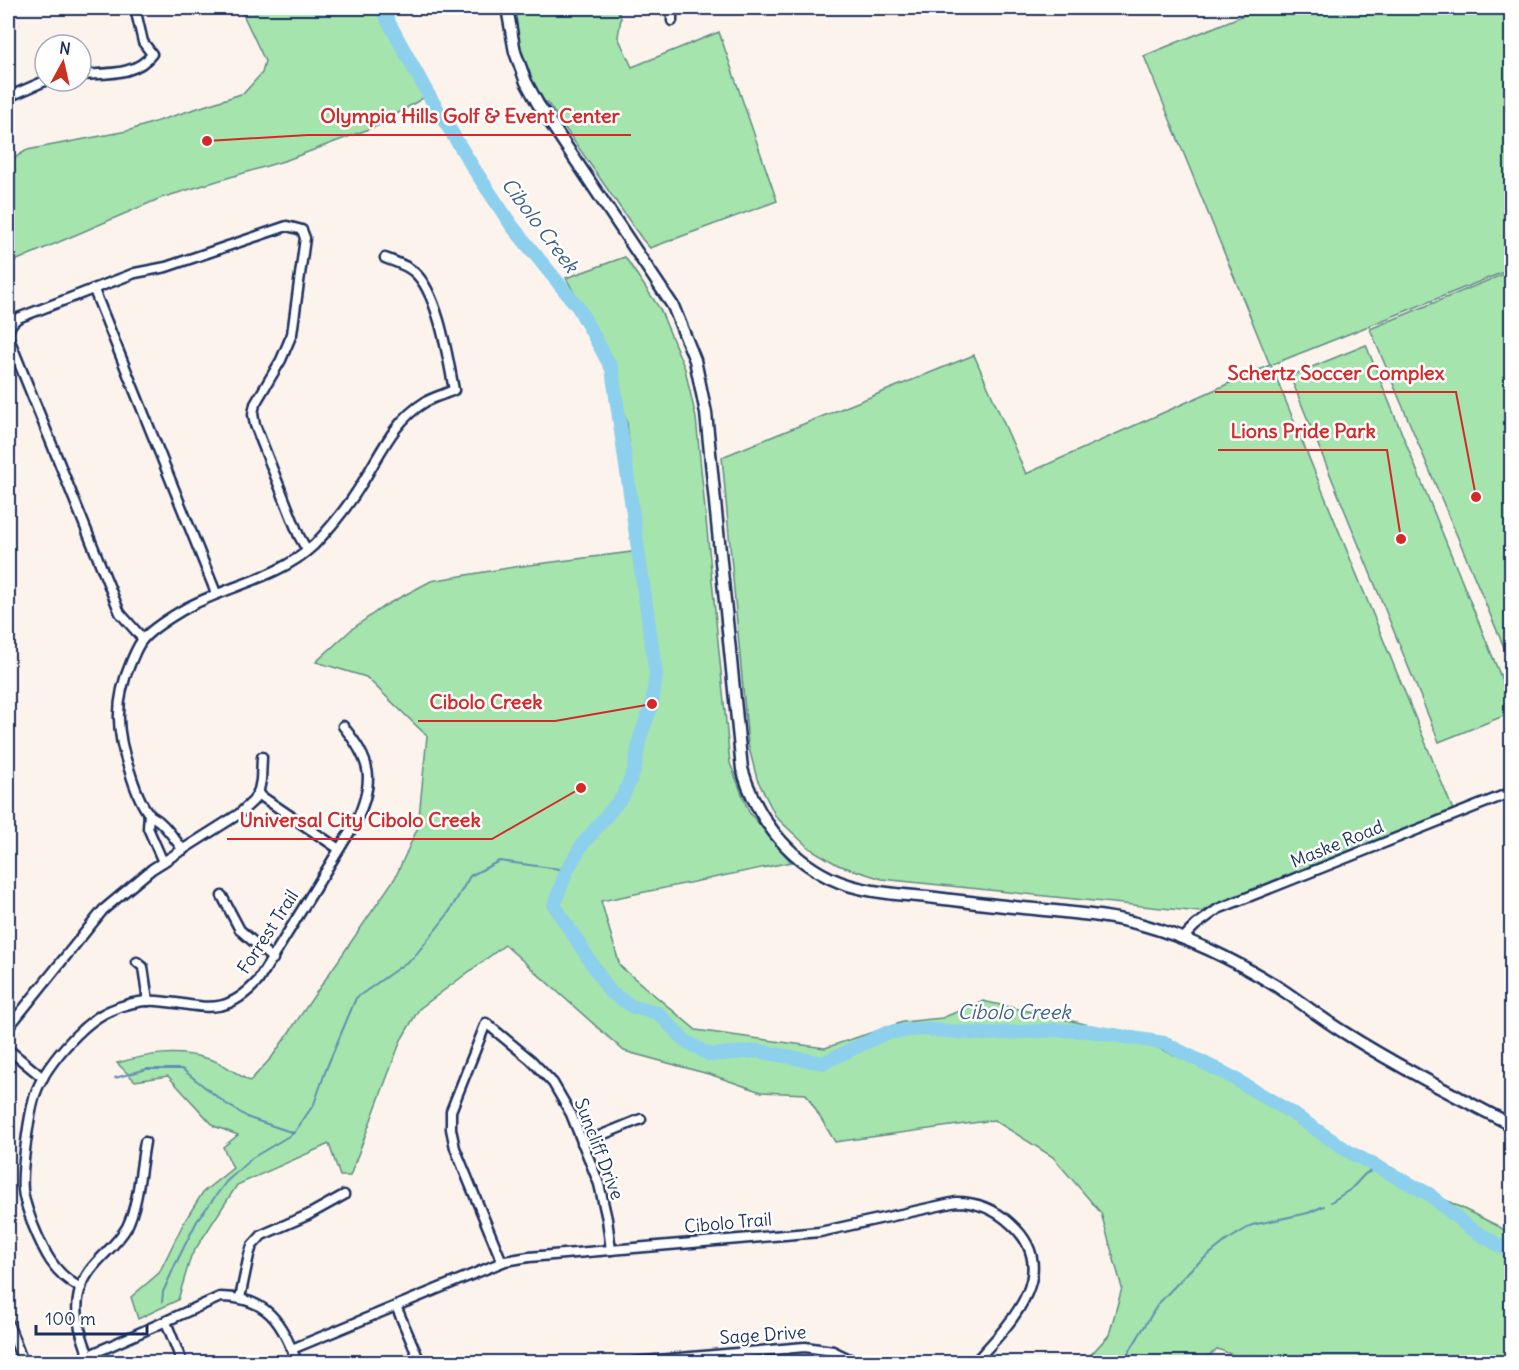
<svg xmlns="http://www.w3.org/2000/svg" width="1519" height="1370" font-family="Delius,sans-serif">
<rect width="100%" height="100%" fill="#fcf3ec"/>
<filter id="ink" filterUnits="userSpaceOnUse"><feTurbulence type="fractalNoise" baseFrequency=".0167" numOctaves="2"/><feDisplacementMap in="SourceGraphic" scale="12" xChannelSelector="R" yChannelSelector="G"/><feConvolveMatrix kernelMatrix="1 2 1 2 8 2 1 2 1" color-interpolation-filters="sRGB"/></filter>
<g filter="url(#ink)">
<g fill="#a5e4ac" stroke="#608a85" stroke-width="1.5">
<path d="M240,8h137l35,65 16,22 -51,31 -90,34 -126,38 -153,66v-102l19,-12 100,-19 117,-38 18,-20 3,-12z"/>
<path d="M515,8h102l4,10 -3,19 14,30 87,-35 58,169 -127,47 -8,-9 -95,-137 -4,1 -22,-46z"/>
<path d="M1261,8h250v261l-240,96 182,445 -253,102 -318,-33 -44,-14 -29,-17 -33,-31 -19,-38 -9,-35 -26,-287 252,-102 52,119 244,-109 -126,-309z"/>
<path d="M625,257l35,52 25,60 11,49 34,345 19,49 42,50 -190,39 19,65 76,64 129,18 78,-26 39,-4 41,-17 142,32 172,77 82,57 119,59 13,9v127h-260l-33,-13 -18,13h-116l25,-27 13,-47 -21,-75 -48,-56 -59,-37 -159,22 -29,-48 -45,-2 -49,-17 -88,-24 -119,-106 -86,64 -18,31 -51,136h-10l-11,-32 -92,41 -46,71 -13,44 -40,19 -7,-22 28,-24 25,-51 19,-30 30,-24 -10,-21 15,-12 -24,-9 -46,-50 -33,5 -18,-18c32,-9 59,-14 92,-4 14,3 28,16 41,22l22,-24 123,-179 23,-51 9,-91 -61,-59 -50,-15 36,-33 32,-23 47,-25 83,-14 125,-16 -12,-128 -27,-84 -34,-61z"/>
<path d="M1511,271v393l-141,-335z"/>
<path d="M1366,345l145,357v11l-72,29 -149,-366z"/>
</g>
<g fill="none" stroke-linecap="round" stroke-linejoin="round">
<g stroke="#5f90b4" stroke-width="2">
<path d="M8,50l2,13"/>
<path d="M115,1078l32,-9h35l43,34 24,15 45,15"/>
<path d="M1331,1202l20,-13 14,-15 14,-7"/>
<path d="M162,1302l1,-10 13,-29 21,-42 29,-39 26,-24 42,-25 20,-29 13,-37 29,-69 58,-41 34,-43 22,-38 29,-15 68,9"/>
<path d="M1123,1362l35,-58 34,-36 34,-27 26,-16 56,-12 16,-7"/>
</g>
<path stroke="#8cd0ee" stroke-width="14" d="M381,8l47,86 46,75 38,57 66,81 34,62 44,305 -4,30 -12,34 -6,33 -11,25 -41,49 -15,25 -13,35 56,87 23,15 25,6 26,27 26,15 48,-4 65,12 63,-30 35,-4 64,5 71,-4 33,1 75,12 64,32 59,35 64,43 78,41 39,33 44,26"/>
<defs>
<g id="minor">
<path d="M672,21v-13"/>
<path d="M81,75c25,-2 55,1 71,-21l-9,-12 -8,-34"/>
<path d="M8,97l37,-16"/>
<path d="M94,290l122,303"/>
<path d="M143,639l-23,-26 -112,-277c1,-9 3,-13 10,-18l117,-45 31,-6 121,-41 15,4 3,8 -13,96 -11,26 -26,44 -2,10 2,11 44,111 8,14"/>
<path d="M258,794l81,55"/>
<path d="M149,813l-1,15 15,34"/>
<path d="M183,850c-7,-9 -14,-20 -23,-28 -3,-3 -8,-5 -11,-8 -9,-11 -15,-29 -19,-42 -14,-39 -16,-71 1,-110 3,-7 7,-18 13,-24 11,-12 30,-23 44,-31 42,-22 91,-29 126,-62 19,-20 36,-41 50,-65 18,-29 30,-59 61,-78 9,-5 20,-8 29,-12 -6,-31 -16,-98 -40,-118 -7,-7 -19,-10 -29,-14"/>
<path d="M222,896l18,34 33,29"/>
<path d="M1183,938l13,-13 22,-16 294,-117"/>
<path d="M137,962l6,5 5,34"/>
<path d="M8,1028l95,-118 49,-41 87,-55 14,-13 6,-11 2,-10 1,-23"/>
<path d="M8,1049l35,29"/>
<path d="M582,1143l59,-24"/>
<path d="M502,1262l-47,-114 -4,-19v-18l35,-88 45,37 22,23 18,31 28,70 8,35 4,31"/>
<path d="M81,1288c-27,-14 -37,-36 -48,-63 -4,-12 -9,-23 -10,-35 -2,-19 6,-76 12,-95 9,-28 47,-72 74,-84 14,-6 32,-11 48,-10 45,3 65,19 101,-20l98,-159c19,-42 16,-60 -13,-96"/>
<path d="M240,1298l9,-43 3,-9 10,-11 46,-20 36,-20"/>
<path d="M396,1306l24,56"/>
<path d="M166,1322l16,40"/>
<path d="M8,1323l15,39"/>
<path d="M292,1349l213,-88 24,-4 291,-25 136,-30c22,0 39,7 55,22 53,47 -3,102 -36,138"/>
<path d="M89,1356c-14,-35 -20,-64 8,-94 11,-12 22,-21 30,-35 12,-25 13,-58 18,-85"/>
<path d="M11,1362l11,-3"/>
<path d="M74,1362l146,-65c48,0 61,25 77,65"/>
<path d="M634,1362l171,-15 28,4 23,11"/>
</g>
<path id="major" d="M507,8l8,44 11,30 12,22 135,202 22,54 11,53 36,356c14,47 43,87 88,109 29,14 65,16 97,19 36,4 72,9 108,12 36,4 73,6 108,16 47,13 93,36 135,62 23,15 44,32 67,46 54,34 110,63 167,92"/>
</defs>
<use href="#minor" stroke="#1b2f5e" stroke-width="13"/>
<use href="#major" stroke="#1b2f5e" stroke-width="15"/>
<use href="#minor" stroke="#fff" stroke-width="8"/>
<use href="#major" stroke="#fff" stroke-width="10"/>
</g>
</g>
<g text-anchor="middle" stroke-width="5" stroke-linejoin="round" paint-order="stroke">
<g font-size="18" fill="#1b2f5e" stroke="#fff">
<text transform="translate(1337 844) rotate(-22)" y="6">Maske Road</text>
<text transform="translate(268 932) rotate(-57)" y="6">Forrest Trail</text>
<text transform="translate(599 1149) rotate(69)" y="6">Suncliff Drive</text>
<text transform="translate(728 1223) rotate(-5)" y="6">Cibolo Trail</text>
<text transform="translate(763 1335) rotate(-4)" y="6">Sage Drive</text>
</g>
<g font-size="20" font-style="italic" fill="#3d5f89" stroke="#fff">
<text transform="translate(540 225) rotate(53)" y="7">Cibolo Creek</text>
<text x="1014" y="1019">Cibolo Creek</text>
</g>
</g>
<path fill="none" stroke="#d62828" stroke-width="2" d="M207 141L308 135H631M1476 497L1456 392H1215M1401 539L1387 450H1218M652 704L555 721H418M581 788L492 839H227"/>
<g fill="#d62828" stroke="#fff" stroke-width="2">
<circle cx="207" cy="141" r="6"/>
<circle cx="1476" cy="497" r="6"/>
<circle cx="1401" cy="539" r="6"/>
<circle cx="652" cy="704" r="6"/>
<circle cx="581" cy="788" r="6"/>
</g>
<g font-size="20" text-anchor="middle" font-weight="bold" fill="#d62828" stroke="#fff" stroke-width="5" stroke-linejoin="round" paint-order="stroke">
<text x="470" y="123">Olympia Hills Golf &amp; Event Center</text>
<text x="1336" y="380">Schertz Soccer Complex</text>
<text x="1303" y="438">Lions Pride Park</text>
<text x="486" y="709">Cibolo Creek</text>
<text x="360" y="827">Universal City Cibolo Creek</text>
</g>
<rect width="1519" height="1370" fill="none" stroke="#fff" stroke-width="30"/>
<rect x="15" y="15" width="1489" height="1340" fill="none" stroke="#1b2f5e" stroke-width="2" filter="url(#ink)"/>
<g transform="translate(63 63) rotate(8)"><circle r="28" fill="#ffffff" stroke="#a4acbf" stroke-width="1.5"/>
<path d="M0-4.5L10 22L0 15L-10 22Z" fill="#c8321e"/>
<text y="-9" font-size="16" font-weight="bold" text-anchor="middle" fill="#1b2f5e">N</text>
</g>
<path d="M36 1325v9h111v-9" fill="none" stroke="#1b2f5e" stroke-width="3"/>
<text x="45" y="1325" font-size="18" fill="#1b2f5e" stroke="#ffffff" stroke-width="4.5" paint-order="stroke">100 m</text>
</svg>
